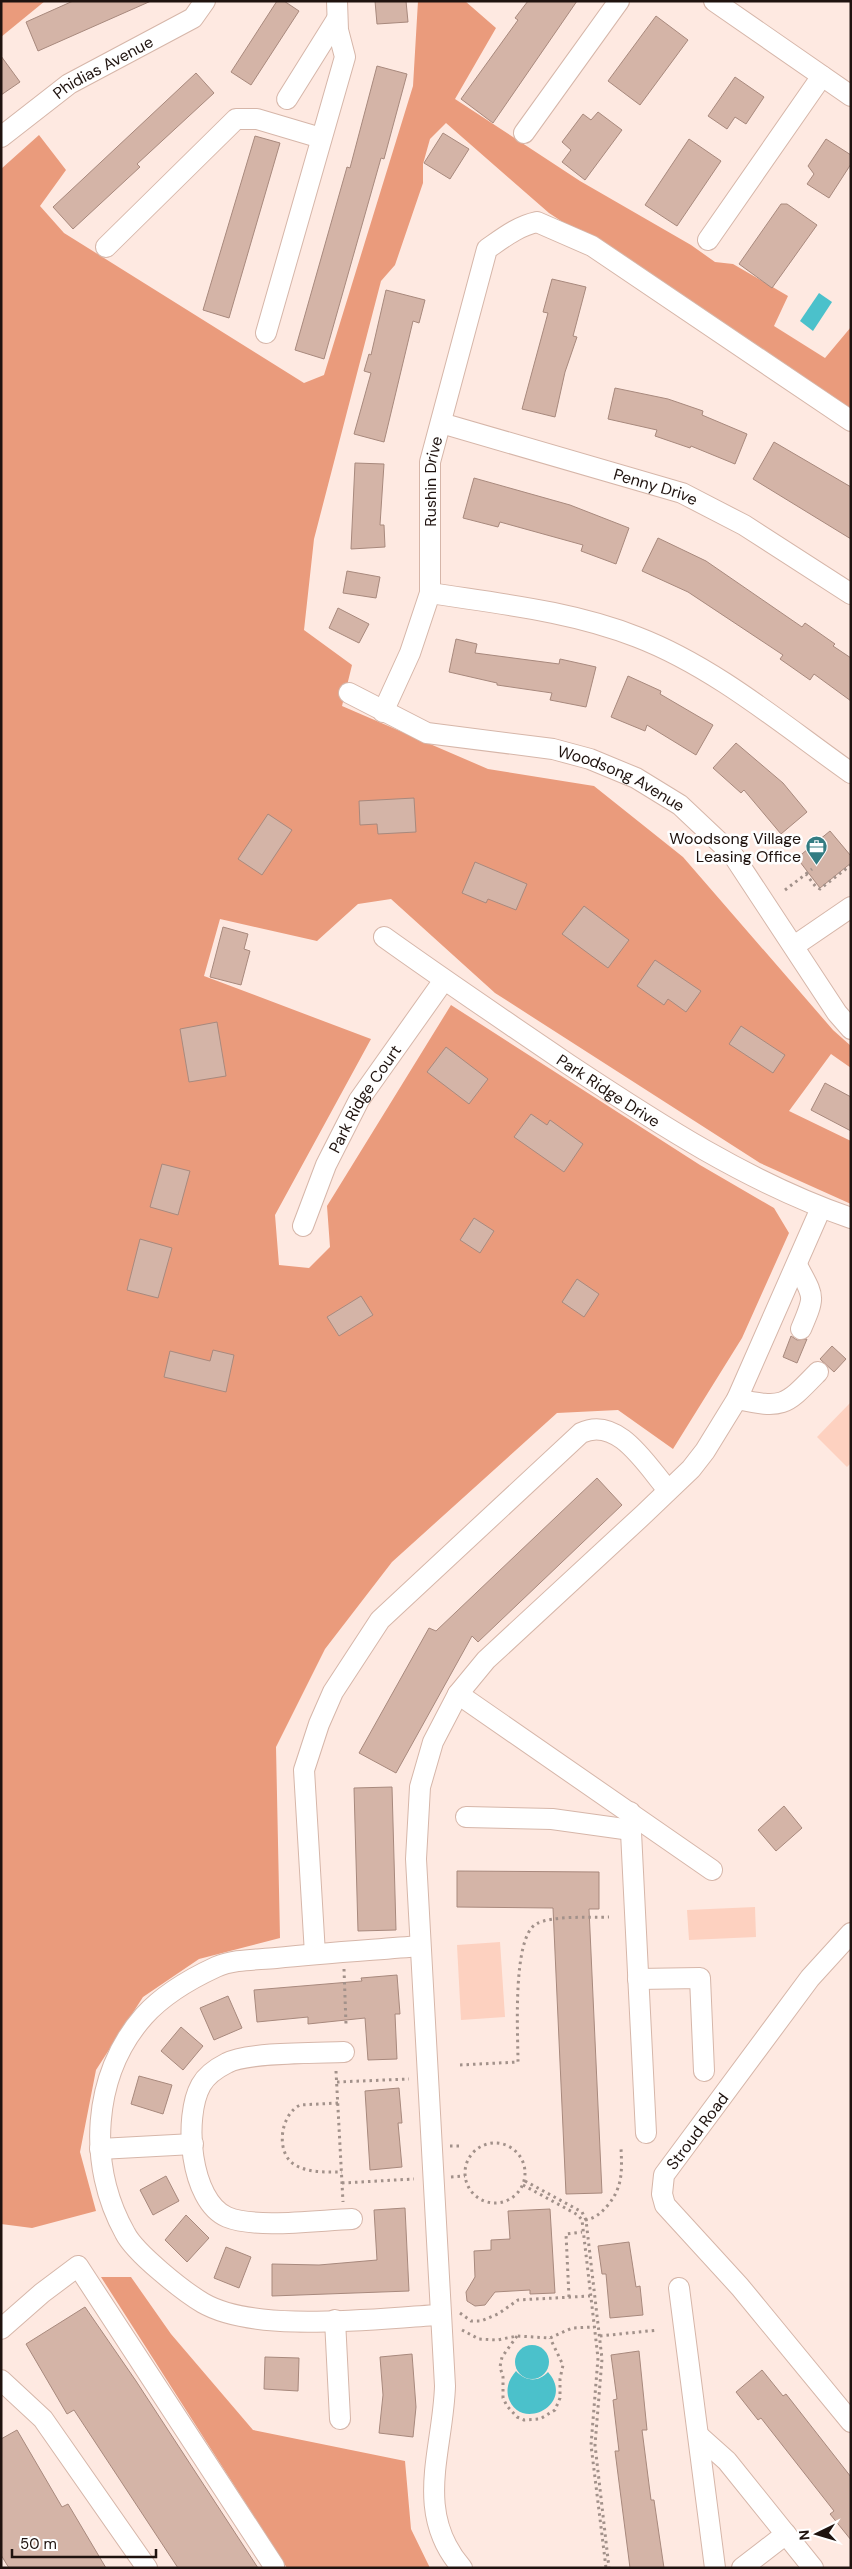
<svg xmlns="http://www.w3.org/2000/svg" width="852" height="2569" font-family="'DM Sans',sans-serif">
<rect width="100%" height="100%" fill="#fee9e1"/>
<g fill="#fdd1c0">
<path d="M851,1402v61l-4,4 -30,-30z"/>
<path d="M755,1907l1,30 -67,3 -2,-30z"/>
<path d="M500,1942l5,75 -44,3 -4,-75z"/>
</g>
<g fill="#ea9b7c">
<path d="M1,1h44l-44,36z"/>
<path d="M418,1h47l31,27 -41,71 125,82 111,64 24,17 18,2 55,32 -14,30 51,32 26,-31v86l-302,-200 -103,-90 -16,16 -7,25v19l-28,82 -14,16 -67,258 -10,91 48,35 -10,41 146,63 106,17 89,71 150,173 18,16v22l-20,-14 -42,57 62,30v63l-91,-41 -265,-170 -104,-94 -33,5 -41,37 -97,-22 -16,57 167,63 -96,176 4,50 30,3 21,-21 -3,-41 124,-201 249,160 74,43 15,25 -47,105 -69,111 -55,-39 -61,3 -165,149 -67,87 -49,98 4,191 -81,21 -56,38 -47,73 -16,82 16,59 -64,17 -31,-4v-2055l38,-34 27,35 -26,36 24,27 240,150 20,-8 89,-289z"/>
<path d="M101,2277h30l40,57 82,96 152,31 6,68 19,39h-143z"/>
</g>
<g fill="#4bc1cb">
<path d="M819,293l13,9 -19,29 -13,-10z"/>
<circle cx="532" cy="2362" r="17"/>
<path d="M516,2371c9,10 22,12 32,1 29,33 -30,62 -40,24 -2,-10 2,-18 8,-25z"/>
</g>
<g fill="#d4b4a7" stroke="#a8897d">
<path d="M73,1h78l-113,50 -12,-29z"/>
<path d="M277,1h7l15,10 -48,74 -20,-13z"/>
<path d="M375,1h31l2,21 -31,2z"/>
<path d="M528,1h49l-84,122 -32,-24 57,-79 -3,-2z"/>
<path d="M656,16l32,24 -48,65 -32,-24z"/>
<path d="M1,56l19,26 -19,13z"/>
<path d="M377,66l30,8 -23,85 -3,-1 -57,201 -29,-9 52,-183 3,1z"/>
<path d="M196,73l18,20 -77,71 3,3 -67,62 -20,-22z"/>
<path d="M735,77l29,20 -18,27 -11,-7 -8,12 -19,-13z"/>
<path d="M598,112l24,18 -37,50 -23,-18 9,-12 -9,-8 21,-28 8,6z"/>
<path d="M443,133l26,16 -19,30 -26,-16z"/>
<path d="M255,136l25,7 -51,175 -26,-8z"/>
<path d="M689,139l32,22 -44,65 -32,-21z"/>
<path d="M826,139l25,16v9l-22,34 -22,-14 7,-10 -6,-8z"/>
<path d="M781,204h6l30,21 -45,63 -33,-24z"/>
<path d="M552,279l34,8 -13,49 4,1 -12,35 -10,45 -33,-8 26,-96 -5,-1z"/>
<path d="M386,290l39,10 -6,23 -6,-2 -29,121 -30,-8 17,-61 -7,-2 5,-17 2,1z"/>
<path d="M615,388l53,11 35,12 -1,4 45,19 -12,30 -44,-18 -1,2 -35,-12 2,-6 -49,-11z"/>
<path d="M774,442l77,45v52l-98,-60z"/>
<path d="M355,463l29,1 -4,61h4l1,22 -34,2z"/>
<path d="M474,478l96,27 59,23 -13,36 -35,-13 2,-6 -83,-23 -2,5 -35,-9z"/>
<path d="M658,538l48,23 96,66 3,-4 30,21 -2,2 18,12v43l-37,-27 -4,6 -30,-21 3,-4 -95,-63 -46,-21z"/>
<path d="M347,571l33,6 -4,21 -33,-5z"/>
<path d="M338,608l31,16 -10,19 -30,-15z"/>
<path d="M456,639l21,5 -2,9 84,11 1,-5 36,8 -10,40 -36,-7 2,-7 -55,-8v-2l-48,-11z"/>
<path d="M628,676l33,15 -1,3 53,31 -17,30 -49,-30 -2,6 -34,-14z"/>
<path d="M736,743l47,40 24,29 -26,22 -37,-44 -3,3 -28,-25z"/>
<path d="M414,798l2,34 -38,2 -1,-10 -17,1 -1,-24z"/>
<path d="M268,814l24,16 -30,45 -24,-16z"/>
<path d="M830,831l21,25v7l-31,25 -23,-30z"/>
<path d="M475,862l52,22 -11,26 -28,-11 -2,4 -24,-10z"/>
<path d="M584,906l45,34 -21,28 -46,-34z"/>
<path d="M223,927l25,7 -4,15 6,2 -9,34 -31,-8z"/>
<path d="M655,960l46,31 -15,21 -18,-13 -4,6 -27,-19z"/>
<path d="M217,1022l9,54 -37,6 -9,-53z"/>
<path d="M741,1026l44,29 -12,18 -44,-29z"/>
<path d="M446,1047l42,32 -19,25 -42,-32z"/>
<path d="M825,1083l26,14v34l-40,-21z"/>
<path d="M531,1114l16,11 3,-5 33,24 -19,28 -50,-35z"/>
<path d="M162,1164l28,7 -12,44 -28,-8z"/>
<path d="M474,1218l20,13 -14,22 -20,-13z"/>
<path d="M140,1239l32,9 -14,50 -31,-8z"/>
<path d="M577,1279l22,15 -15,23 -22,-15z"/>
<path d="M361,1296l12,19 -34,21 -12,-19z"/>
<path d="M791,1336l6,4 10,-1 -10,24 -14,-6z"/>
<path d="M832,1346l14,13 -12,13 -14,-13z"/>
<path d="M213,1350l21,5 -8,37 -62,-15 6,-26 40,10z"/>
<path d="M597,1478l25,27 -144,137 -6,-6 -76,137 -37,-20 70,-125 7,3z"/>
<path d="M392,1787l4,143 -38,1 -4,-143z"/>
<path d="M784,1806l18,22 -26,23 -18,-21z"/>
<path d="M457,1871l142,1v37h-10l13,284 -36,1 -13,-286 -96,-1z"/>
<path d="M397,1975l3,39h-5l2,45 -29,1 -3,-42 -57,6v-7l-51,5 -3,-32 108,-9 -1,-3z"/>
<path d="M228,1996l14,32 -28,12 -14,-32z"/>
<path d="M181,2027l22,19 -20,24 -22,-19z"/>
<path d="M139,2076l33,9 -9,29 -32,-10z"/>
<path d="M399,2088l3,35h-4l4,44 -32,3 -5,-79z"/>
<path d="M166,2176l13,25 -26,14 -13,-25z"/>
<path d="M405,2208l4,83 -137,5v-32l47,1 58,-5 -3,-50z"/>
<path d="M550,2209l5,84 -25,1v-4l-35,2 -10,13 -10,1 -8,-5 -1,-9 9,-15 -1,-26 17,-1v-10l19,-1 -2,-28z"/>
<path d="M186,2215l23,23 -22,24 -22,-22z"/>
<path d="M629,2242l7,45 4,-1 3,29 -33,3 -4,-44h-4l-4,-28z"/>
<path d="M226,2247l25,10 -12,31 -25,-10z"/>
<path d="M85,2307l51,74 122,187h-80l-104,-158 -7,4 -41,-70z"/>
<path d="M639,2351l8,79h-5l9,70h3l10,68h-34l-15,-117h4l-6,-51 4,-1 -6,-44z"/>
<path d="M412,2354l4,53 -3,30 -34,-4 4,-38 -3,-38z"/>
<path d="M265,2357l34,1 -1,33 -34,-2z"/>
<path d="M762,2370l21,26 3,-2 65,83v63l-21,-26 4,-3 -73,-93 -3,2 -22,-28z"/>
<path d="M17,2430l45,77 6,-3 38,64h-97l-8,-13v-116z"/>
</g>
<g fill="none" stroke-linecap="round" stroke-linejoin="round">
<defs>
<g id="minor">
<path d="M714,1l137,95"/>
<path d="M287,99l50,-80"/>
<path d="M524,133l95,-132"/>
<path id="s1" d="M1,137l68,-53 124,-66 12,-17"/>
<path d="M708,240l114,-164"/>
<path d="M106,247l130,-128h21l64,19"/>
<path d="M266,333l79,-276 -7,-27 -1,-29"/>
<path id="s2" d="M441,423l241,70 62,32 107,69"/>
<path d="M430,593c70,11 141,18 207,44 78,30 146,88 214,136"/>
<path id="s3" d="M349,693l78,40 126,16 37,10 46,19 44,27 53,50 104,158 14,16"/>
<path id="s4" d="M383,712l27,-59 20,-60v-131l57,-213c16,-11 31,-23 50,-27l55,24 259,175"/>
<path id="s5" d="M384,937c60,43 122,85 184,127 89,59 181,119 283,154"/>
<path d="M794,946l57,-39"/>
<path id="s6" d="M303,1226l23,-61 33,-65 85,-120"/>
<path d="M797,1265c17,33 19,29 4,64"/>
<path d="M737,1399c47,10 48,7 81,-27"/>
<path d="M458,1694l254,176"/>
<path d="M630,1812l16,321"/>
<path d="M466,1817l86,2 79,11"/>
<path d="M851,1933l-41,45 -146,197 -2,19 3,11 75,82 111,135"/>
<path d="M420,1946c-48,4 -96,7 -144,12 -20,2 -42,1 -60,9 -26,12 -53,28 -72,49 -52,59 -57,149 -19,217 10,20 58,58 78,70 54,31 174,15 237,12"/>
<path d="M315,1954l-11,-184 15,-46 14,-32 47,-72 201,-187c37,-18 66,33 87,57"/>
<path d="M638,1979l62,-1 4,93"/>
<path d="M344,2052c-27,1 -97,0 -117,11 -10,5 -21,13 -26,22 -18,32 -11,116 26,132 29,12 93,3 125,2"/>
<path d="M100,2149l93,-5"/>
<path d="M679,2288l36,280"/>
<path d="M335,2320l5,99"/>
<path d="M1,2329l41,-36 36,-27 196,300"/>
<path d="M1,2380l42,39 104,149"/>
<path d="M699,2436l28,25 86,107"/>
<path d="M462,2568c-49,-56 -19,-117 -17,-182l-29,-527 4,-72 13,-45 25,-48 28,-34 158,-146 47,-45 14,-18 32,-52 84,-191"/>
<path d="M742,2568l44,-34"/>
</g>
</defs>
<use href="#minor" stroke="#d6b6a9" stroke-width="22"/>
<g stroke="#a2918a" stroke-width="3" stroke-dasharray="2.5 4" stroke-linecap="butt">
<path d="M806,874l6,-5"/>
<path d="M785,890l21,-16 10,13 4,2 31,-24"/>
<path d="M344,1969l2,55"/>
<path d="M460,2065l58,-3c0,-27 -6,-124 18,-138 17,-9 53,-6 73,-7"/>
<path d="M336,2071l7,131"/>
<path d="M337,2082l72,-3"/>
<path d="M338,2103l-38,2c-20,10 -25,48 -5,60 14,8 32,7 47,7"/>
<circle cx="495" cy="2173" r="30"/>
<path d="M450,2146h11"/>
<path d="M451,2177l14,-1"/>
<path d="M525,2181l57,31 4,8 16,139 -7,86 14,123"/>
<path d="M342,2183l72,-4"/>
<path d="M523,2185l55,30 4,5 16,138 -7,87 15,123"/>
<path d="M585,2220c11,-2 16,-7 23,-15 15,-18 14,-35 13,-57"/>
<path d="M569,2297l-3,-63 16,-2"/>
<path d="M460,2313l11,8h10l17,-7 20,-14 72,-4"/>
<path d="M462,2330l17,9 18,1 20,-4 33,2 22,-10 22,-1"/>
<path d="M517,2336l-15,21 -2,10 3,10v21l4,8 10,11 7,3 16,-1 15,-9 5,-12v-19l3,-14 -13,-27"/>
<path d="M600,2336l58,-6"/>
</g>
<use href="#minor" stroke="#fff" stroke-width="20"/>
</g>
<defs>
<symbol id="office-pin" viewBox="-11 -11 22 30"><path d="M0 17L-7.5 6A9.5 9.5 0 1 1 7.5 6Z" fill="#337c82" stroke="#fff"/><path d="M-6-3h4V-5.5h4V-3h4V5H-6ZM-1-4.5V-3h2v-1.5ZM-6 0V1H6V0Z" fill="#fff"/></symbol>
</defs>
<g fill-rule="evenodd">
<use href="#office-pin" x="804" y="834" width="25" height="34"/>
</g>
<g text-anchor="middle" stroke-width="5" stroke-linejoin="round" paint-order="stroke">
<g font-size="16" fill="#1f130f" stroke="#fff">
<text dy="6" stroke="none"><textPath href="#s1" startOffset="124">Phidias Avenue</textPath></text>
<text dy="6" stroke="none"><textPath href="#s4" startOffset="240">Rushin Drive</textPath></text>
<text dy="6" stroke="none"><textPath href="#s2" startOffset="224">Penny Drive</textPath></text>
<text dy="6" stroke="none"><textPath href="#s3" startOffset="289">Woodsong Avenue</textPath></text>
<text dy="6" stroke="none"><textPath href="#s5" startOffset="272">Park Ridge Drive</textPath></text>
<text dy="6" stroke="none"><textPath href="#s6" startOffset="142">Park Ridge Court</textPath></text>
<text transform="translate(697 2131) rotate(-53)" y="6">Stroud Road</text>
</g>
<g font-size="16" fill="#1f130f" stroke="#fff" text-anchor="end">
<text x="801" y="844">Woodsong Village<tspan x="801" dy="18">Leasing Office</tspan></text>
</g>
</g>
<rect width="852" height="2569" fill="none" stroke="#1f130f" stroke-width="5"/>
<g transform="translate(817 2534) rotate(265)" stroke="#ffffff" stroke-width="4" paint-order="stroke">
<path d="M0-4L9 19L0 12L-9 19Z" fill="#1f130f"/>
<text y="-8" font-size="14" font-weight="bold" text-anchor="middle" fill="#1f130f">N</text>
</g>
<path d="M12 2549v8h144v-8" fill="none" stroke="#1f130f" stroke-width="2.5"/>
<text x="20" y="2549" font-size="15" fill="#1f130f" stroke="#ffffff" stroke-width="4" paint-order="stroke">50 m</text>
</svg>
